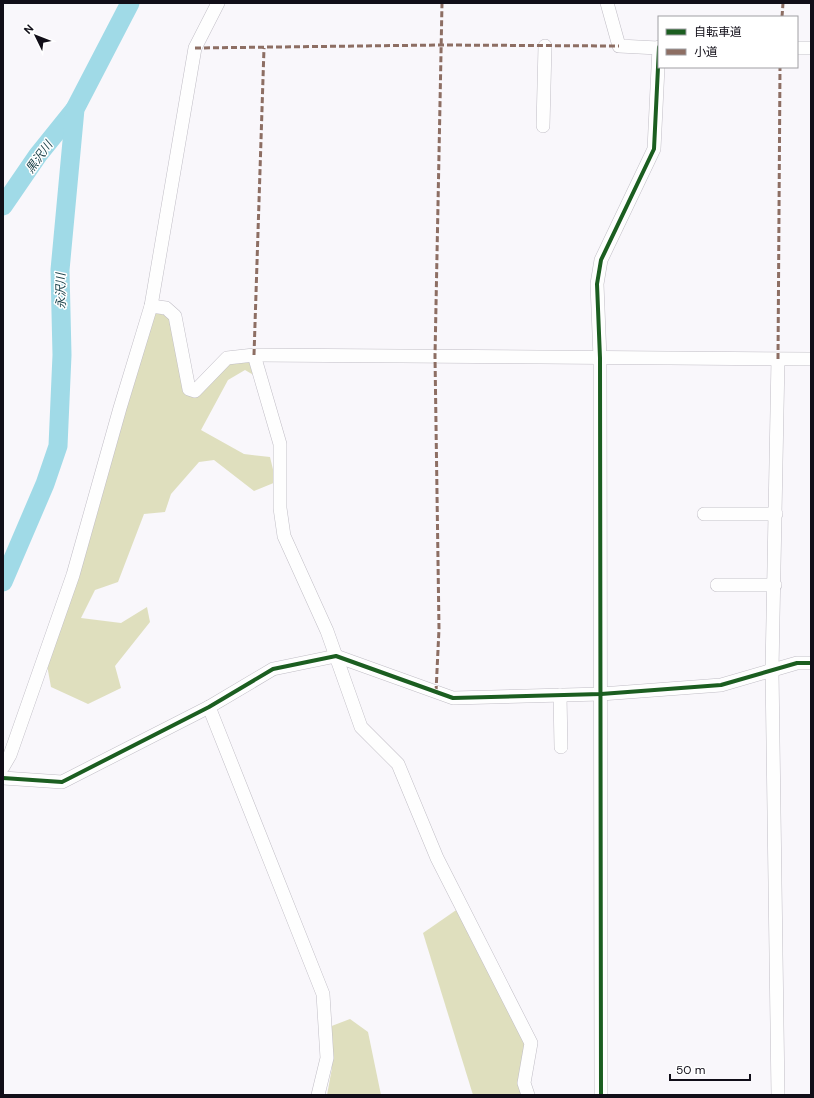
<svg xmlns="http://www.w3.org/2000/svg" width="814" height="1098" font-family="'DM Sans','Noto Sans JP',sans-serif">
<rect width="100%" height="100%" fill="#f9f7fb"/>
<g fill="#dfdfbe">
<path d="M153,311l16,6 17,73 12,6 27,-33 24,-4 8,18 -12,-7 -17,10 -27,50 43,24 26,3 6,25 -22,9 -40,-31 -15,2 -28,32 -6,18 -21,2 -26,68 -23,8 -14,28 40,5 26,-16 3,15 -35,44 6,22 -33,16 -37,-17 -6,-33z"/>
<path d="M462,906l69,137 -6,52h-52l-50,-162z"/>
<path d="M350,1019l18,13 13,63h-54l5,-27 -3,-41z"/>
</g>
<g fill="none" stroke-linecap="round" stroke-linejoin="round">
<g stroke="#a0dae7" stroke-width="19">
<path d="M3,206l35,-51 37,-46"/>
<path d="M3,582l42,-98 13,-38 4,-91 -2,-85 15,-161 55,-106"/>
</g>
<defs>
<g id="minor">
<path d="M607,3l12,43 39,2"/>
<path d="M797,48h14"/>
<path d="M543,126l2,-80"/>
<path d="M151,306l15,2 9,8 14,73 6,2 32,-33 27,-3 557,4"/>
<path d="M254,355l26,89v64l4,28 43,95 34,96 37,37 39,94 94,185 -7,40 4,12"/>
<path d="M704,514h72"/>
<path d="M717,585h58"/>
<path d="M560,695l1,52"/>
<path d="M209,707l114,287 4,64 -9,37"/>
<path d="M3,767l7,-12 63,-180 47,-167 31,-102 44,-258 23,-45"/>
<path d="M3,778l59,4 147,-75 64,-38 63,-13 117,42 148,-4 120,-9 76,-22h14"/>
<path d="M601,1095l-1,-737 -3,-74 4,-24 53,-111 5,-102"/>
<path d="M778,1095l-6,-425 6,-311"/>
</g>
</defs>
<use href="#minor" stroke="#c1bec6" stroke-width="14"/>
<use href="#minor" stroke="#fefefe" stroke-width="13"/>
<g stroke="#8d6e63" stroke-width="3" stroke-dasharray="6 3" stroke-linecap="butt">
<path d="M782,17l1,-14"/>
<path d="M195,48l246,-3 178,1"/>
<path d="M254,355l10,-307"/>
<path d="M778,359l2,-292"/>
<path d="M436,692l3,-63 -4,-273 7,-353"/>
</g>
<defs>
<g id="cycleway">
<path d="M3,778l59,4 147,-75 64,-38 63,-13 117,42 148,-4 120,-9 76,-22h14"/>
<path d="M601,1095l-1,-737 -3,-74 4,-24 53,-111 5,-102"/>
</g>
</defs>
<use href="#cycleway" stroke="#fff" stroke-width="6"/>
<use href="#cycleway" stroke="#1b5e20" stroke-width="4"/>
</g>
<g text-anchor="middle" stroke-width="3" stroke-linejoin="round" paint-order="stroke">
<g font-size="12" font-style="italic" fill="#183f47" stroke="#fff">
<text transform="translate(39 157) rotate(-54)" y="4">黒沢川</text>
<text transform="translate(61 291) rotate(-91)" y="4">永沢川</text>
</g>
</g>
<rect width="814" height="1098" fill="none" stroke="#110e18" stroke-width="8"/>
<rect x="658" y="16" width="140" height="52" fill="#ffffff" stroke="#a09fa3"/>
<rect x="666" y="29" width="20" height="6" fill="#1b5e20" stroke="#a09fa3"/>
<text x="694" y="36" font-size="12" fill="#110e18">自転車道</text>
<rect x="666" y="49" width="20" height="6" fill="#8d6e63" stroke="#a09fa3"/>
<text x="694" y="56" font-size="12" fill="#110e18">小道</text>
<g transform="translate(36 36) rotate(313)" stroke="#ffffff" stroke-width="3" paint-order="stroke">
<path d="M0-3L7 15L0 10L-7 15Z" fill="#110e18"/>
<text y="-6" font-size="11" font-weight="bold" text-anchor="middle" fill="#110e18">N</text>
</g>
<path d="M670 1074v6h80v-6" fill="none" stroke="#110e18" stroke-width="2"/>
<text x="676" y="1074" font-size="12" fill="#110e18" stroke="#ffffff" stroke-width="3" paint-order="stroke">50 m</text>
</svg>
